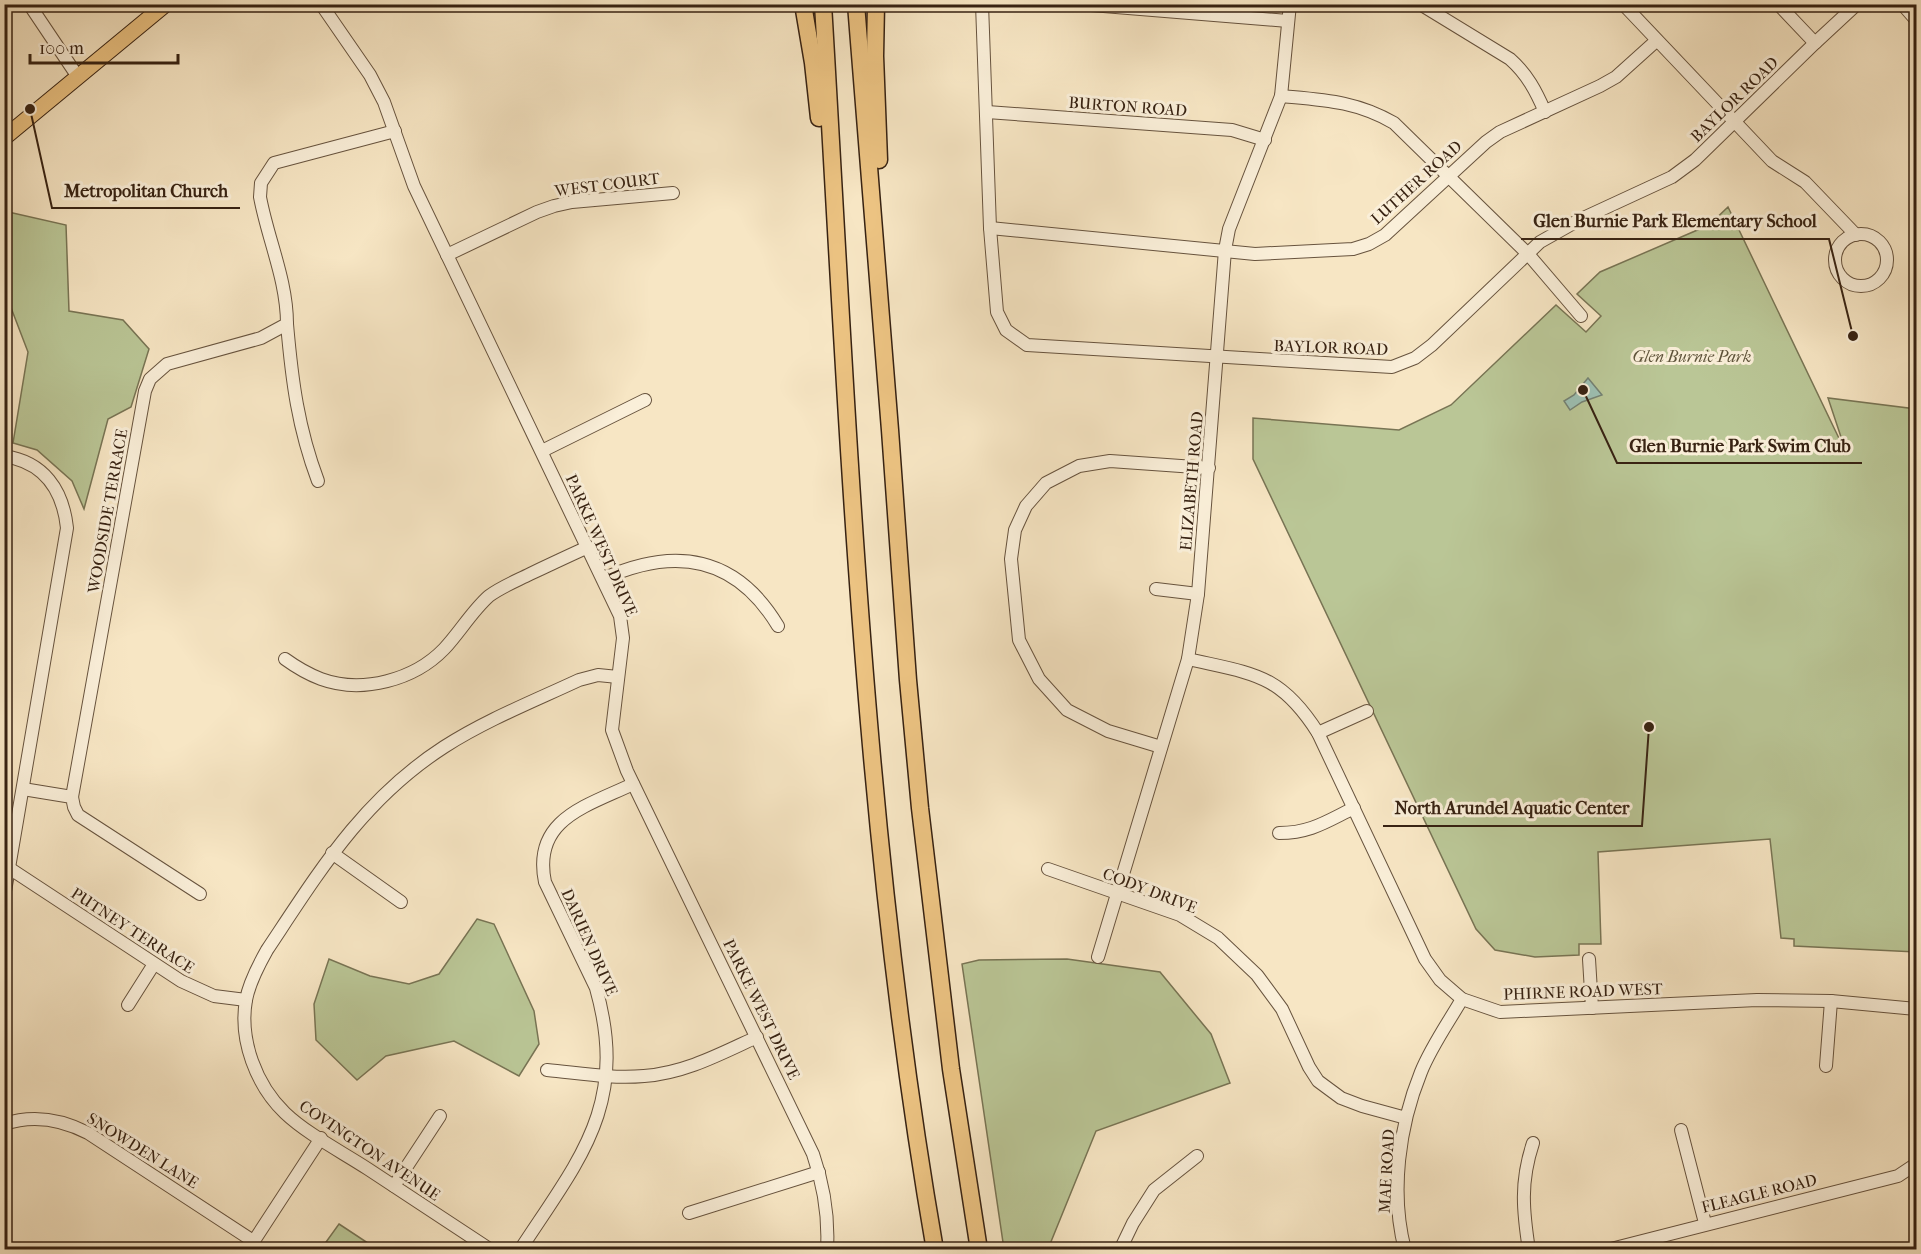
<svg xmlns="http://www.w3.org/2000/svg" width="1921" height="1254" font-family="'IM FELL French Canon',serif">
<rect width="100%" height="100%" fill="#f7e6c4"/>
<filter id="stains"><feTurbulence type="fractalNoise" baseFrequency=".00333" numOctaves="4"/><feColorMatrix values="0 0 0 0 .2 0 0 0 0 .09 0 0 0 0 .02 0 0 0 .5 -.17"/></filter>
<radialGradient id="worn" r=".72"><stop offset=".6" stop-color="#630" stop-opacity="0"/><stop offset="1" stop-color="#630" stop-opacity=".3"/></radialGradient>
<g fill="#bac696" stroke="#787454" stroke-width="1.5">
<path d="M1728,207l119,248 -19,-57 88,11v543l-122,-6v-7l-13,-1 -11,-99 -172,13 3,92h-22v11l-44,2 -40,-7 -19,-21 -223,-470v-41l146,12 52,-25 105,-100 30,27 15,-16 -24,-22 23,-22 109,-47z"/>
<path d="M4,211l62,14 3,86 54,9 26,29 -18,58 -23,12 -24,90 -12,-28 -35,-31 -24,-7 15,-91 -23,-60z"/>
<path d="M477,919l17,5 40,87 5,33 -20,32 -65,-35 -68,15 -29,24 -41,-40 -2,-36 15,-45 41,17 39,8 30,-10z"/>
<path d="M1067,959l93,13 51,62 19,49 -134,48 -48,118h-44l-42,-285 17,-4z"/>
<path d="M339,1224l38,25h-56z"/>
</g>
<path fill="#9dc0b3" stroke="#748173" stroke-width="1.5" d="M1588,378l14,17 -20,7 -12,8 -6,-9 10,-6z"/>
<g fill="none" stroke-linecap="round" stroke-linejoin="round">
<defs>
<g id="minor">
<path d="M29,4l49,73"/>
<path d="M321,4l49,71 14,27 30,84 206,430 3,22 -11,92 15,41 186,383c11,32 16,62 14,96"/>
<path d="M982,4l8,224 7,84 9,18 21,15 365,22 23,-9 17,-13 108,-103 39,-22 93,-43 23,-17 120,-117 42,-39"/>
<path d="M1079,4l209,17"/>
<path d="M1420,4l90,55c17,15 26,32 35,53"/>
<path d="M1623,4l149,157 33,21 51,53"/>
<path d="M1778,4l37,39"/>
<path d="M1902,4l14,16"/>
<path d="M1281,96c43,4 75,5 113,27l134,131 53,62"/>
<path d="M987,112l245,18 33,10"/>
<path d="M990,228l265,26 98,-5 16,-5 16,-9 101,-93 14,-10 100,-46 16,-9 40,-36"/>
<circle cx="1861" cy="260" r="26"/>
<path d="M447,255l90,-43 17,-6 18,-4 101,-9"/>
<path d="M287,324c5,57 11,104 31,157"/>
<path d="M542,451l103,-51"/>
<path d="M4,456c40,6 59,34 63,72l-63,369"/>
<path d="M603,579c72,-33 133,-23 175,47"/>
<path d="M1156,589l42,5"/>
<path d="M285,659c11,8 23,15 36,20 41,15 93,1 123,-30 16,-17 28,-38 45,-53 12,-9 27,-15 41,-22 19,-9 38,-18 58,-27"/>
<path d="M1188,659c65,15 92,14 130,74l107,226 15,21 22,19 38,13 257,-12 74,1 85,8"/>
<path d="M1318,733l49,-22"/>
<path d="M1161,747l-53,-16 -41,-21 -28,-31 -20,-39 -8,-81 4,-29 11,-24 20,-23 33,-17 31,-5 99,7"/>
<path d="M23,789l49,8 2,10 4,8 122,79"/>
<path d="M72,797l73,-406 5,-12 17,-15 94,-26 26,-14c0,-44 -19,-84 -27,-127l1,-14 13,-20 121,-32"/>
<path d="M1279,833c32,0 48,-12 75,-25"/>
<path d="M332,853l69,49"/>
<path d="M9,868l172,113 33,15 32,4"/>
<path d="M1048,869l132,46 38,23 39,37 25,34 27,58 9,14 23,17 21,8 44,12"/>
<path d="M1098,957l90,-298 10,-65 27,-344 4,-21 52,-133 9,-92"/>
<path d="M1589,959l3,49"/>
<path d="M128,1005l26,-41"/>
<path d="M1826,1066l5,-65"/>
<path d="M547,1070c32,3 65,9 97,6 41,-3 76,-22 113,-39"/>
<path d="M4,1124c30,-10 57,-5 84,9l165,108"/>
<path d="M1681,1130l24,93"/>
<path d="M394,1186l46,-70"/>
<path d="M689,1213l130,-41"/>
<path d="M248,1250l73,-112"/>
<path d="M491,1250c-41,-27 -82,-54 -123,-81 -26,-17 -61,-35 -83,-56 -29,-28 -46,-73 -39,-113 3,-17 12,-34 21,-50 52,-78 95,-150 177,-203 42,-27 90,-46 135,-67l19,-5 20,2"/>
<path d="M520,1250c60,-92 109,-145 76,-262l-51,-106c-13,-63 42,-76 88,-98"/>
<path d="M1120,1250l13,-27 21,-33 43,-34"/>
<path d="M1405,1250c-15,-57 -6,-124 16,-178 10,-25 27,-49 41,-73"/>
<path d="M1529,1250c-6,-39 -9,-68 4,-107"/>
<path d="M1607,1250l291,-74 18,-12"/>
</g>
<path id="major" d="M4,138l162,-134"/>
<g id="highway">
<path d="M803,4l10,59 6,55"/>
<path d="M823,4c25,416 40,834 112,1246"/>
<path d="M856,4l34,426 18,250 12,128 31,261 28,181"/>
<path d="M876,4l-1,52 4,104"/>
</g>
</defs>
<use href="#minor" stroke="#67533e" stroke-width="14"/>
<use href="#major" stroke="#372212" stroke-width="17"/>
<use href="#highway" stroke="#372212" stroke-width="19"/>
<use href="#minor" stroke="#faefd9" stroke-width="12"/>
<use href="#major" stroke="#ecc382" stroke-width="15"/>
<use href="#highway" stroke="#ecc382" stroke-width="16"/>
</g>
<g text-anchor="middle" stroke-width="6" stroke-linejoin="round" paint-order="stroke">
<g font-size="16" fill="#372212" stroke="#faefd9">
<text transform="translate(1734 99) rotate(-44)" y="6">BAYLOR ROAD</text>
<text transform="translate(1128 106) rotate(4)" y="6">BURTON ROAD</text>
<text transform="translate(1416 182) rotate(-42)" y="6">LUTHER ROAD</text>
<text transform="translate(607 184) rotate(-7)" y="6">WEST COURT</text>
<text transform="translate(1331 347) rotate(2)" y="6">BAYLOR ROAD</text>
<text transform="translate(1191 481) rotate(-85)" y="6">ELIZABETH ROAD</text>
<text transform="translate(107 511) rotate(-80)" y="6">WOODSIDE TERRACE</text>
<text transform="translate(602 545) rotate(66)" y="6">PARKE WEST DRIVE</text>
<text transform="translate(1150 890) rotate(21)" y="6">CODY DRIVE</text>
<text transform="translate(133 930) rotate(33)" y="6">PUTNEY TERRACE</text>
<text transform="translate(590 942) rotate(66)" y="6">DARIEN DRIVE</text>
<text transform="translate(1583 991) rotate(-2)" y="6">PHIRNE ROAD WEST</text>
<text transform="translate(762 1009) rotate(64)" y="6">PARKE WEST DRIVE</text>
<text transform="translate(143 1150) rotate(32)" y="6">SNOWDEN LANE</text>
<text transform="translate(370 1150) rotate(34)" y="6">COVINGTON AVENUE</text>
<text transform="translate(1386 1171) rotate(-87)" y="6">MAE ROAD</text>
<text transform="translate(1759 1193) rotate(-14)" y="6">FLEAGLE ROAD</text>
</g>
<g font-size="16" font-style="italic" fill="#5e533a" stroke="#faefd9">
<text x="1692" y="362">Glen Burnie Park</text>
</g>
</g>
<path fill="none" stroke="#372212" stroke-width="2" d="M30 109L52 208H240M1853 336L1829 239H1521M1583 390L1617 463H1862M1649 727L1642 826H1383"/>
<g fill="#372212" stroke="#faefd9" stroke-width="2">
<circle cx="30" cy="109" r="6"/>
<circle cx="1853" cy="336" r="6"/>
<circle cx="1583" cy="390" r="6"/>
<circle cx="1649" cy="727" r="6"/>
</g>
<g font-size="18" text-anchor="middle" font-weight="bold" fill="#372212" stroke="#faefd9" stroke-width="6" stroke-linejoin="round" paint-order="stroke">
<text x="146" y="197">Metropolitan Church</text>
<text x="1675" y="227">Glen Burnie Park Elementary School</text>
<text x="1740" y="452">Glen Burnie Park Swim Club</text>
<text x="1512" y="814">North Arundel Aquatic Center</text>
</g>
<rect width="1921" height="1254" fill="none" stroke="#f7e6c4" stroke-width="24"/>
<rect x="6" y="6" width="1909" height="1242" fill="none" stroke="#372212" stroke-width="3"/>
<rect x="12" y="12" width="1897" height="1230" fill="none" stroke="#372212" stroke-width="1.5"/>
<path d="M30 54v9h148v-9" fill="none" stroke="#372212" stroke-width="3"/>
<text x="39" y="54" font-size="18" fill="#372212" stroke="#faefd9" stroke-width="4.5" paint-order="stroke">100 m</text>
<rect width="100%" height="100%" filter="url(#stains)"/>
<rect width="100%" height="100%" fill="url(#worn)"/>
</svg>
